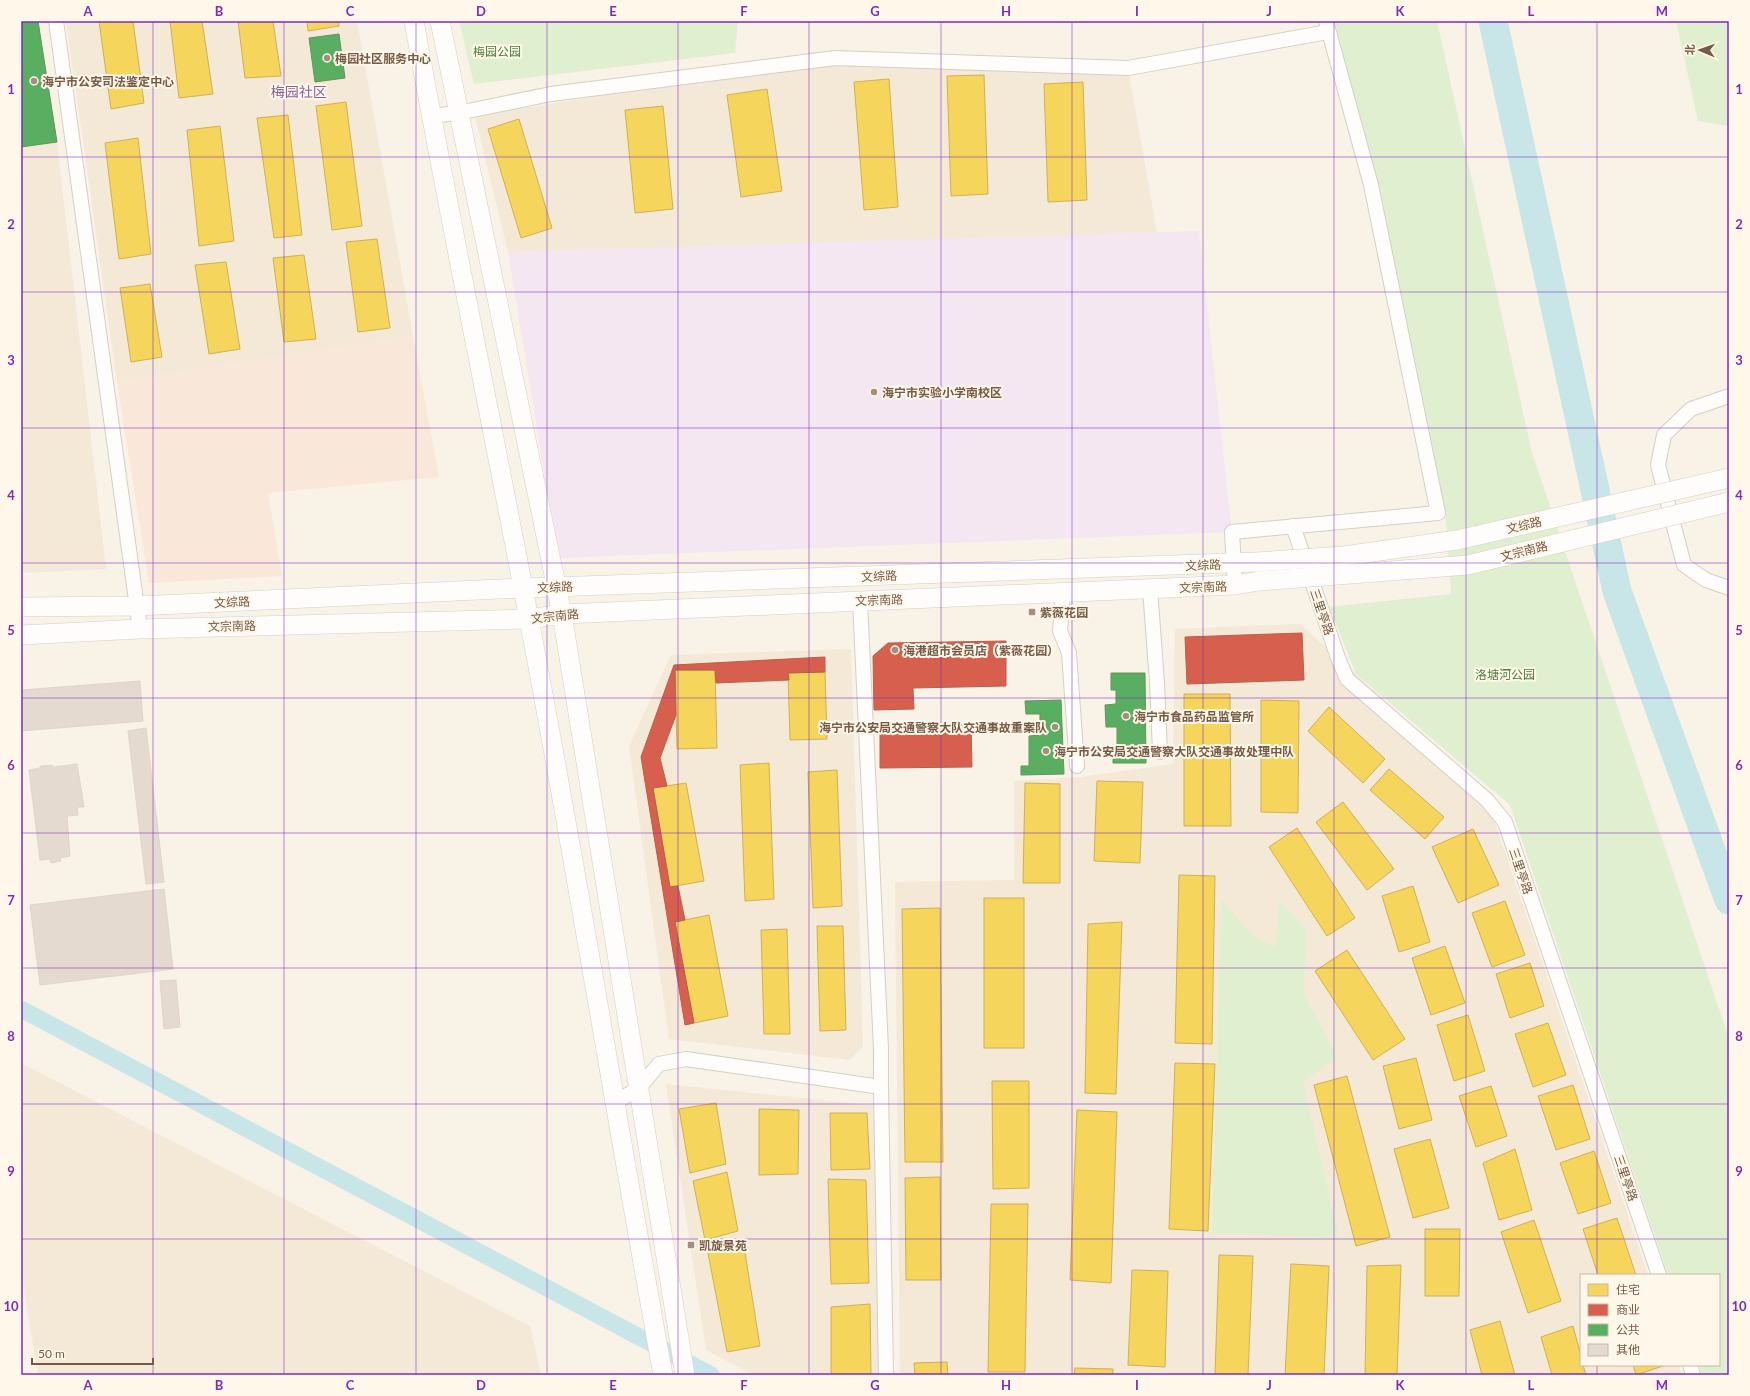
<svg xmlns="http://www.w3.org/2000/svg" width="1750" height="1396" viewBox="0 0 1750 1396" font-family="Lato,'Noto Sans SC',sans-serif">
<rect width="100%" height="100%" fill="#f8f2e7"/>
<g fill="#f4e8d7">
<polygon points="66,21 357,21 413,336 117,382"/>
<polygon points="835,58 1128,68 1157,233 508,252 475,116"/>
<polygon points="57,142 106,569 21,573 21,146"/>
<polygon points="1300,624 1484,790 1648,1275 1581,1275 1581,1365 1678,1365 1682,1375 900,1375 895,882 1014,880 1014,781 1082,777 1173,764 1175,629"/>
<polygon points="851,649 863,1046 850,1060 669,1039 629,746 671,655"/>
<polygon points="21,1063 530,1326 541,1375 38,1375 21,1273"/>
<polygon points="666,1084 876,1106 880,1375 754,1375 706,1350"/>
</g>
<polygon fill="#f9e7da" points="413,336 439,477 268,493 282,576 149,583 117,382"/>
<polygon fill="#f4e7f1" points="1199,231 1232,532 558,558 508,252"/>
<g fill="#e1efd1">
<polygon points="459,21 738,21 735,53 474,84"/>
<polygon points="1335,21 1437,21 1532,453 1729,1038 1729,1375 1702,1375 1699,1365 1719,1365 1719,1275 1668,1275 1510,805 1356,674 1329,607 1451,594 1445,508"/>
<polygon points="1676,21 1729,21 1729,126 1698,121"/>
<polygon points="1221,899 1253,936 1275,947 1279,900 1306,929 1304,994 1337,1057 1303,1082 1339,1238 1212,1233"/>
</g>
<g fill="#f6d55c" stroke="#d0b055">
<polygon points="99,21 133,21 144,103 111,109"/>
<polygon points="170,21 202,21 213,94 179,98"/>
<polygon points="238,21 273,21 281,76 245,78"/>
<polygon points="307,21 339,21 339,26 308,31"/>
<polygon points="984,75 988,194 951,196 947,76"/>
<polygon points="889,79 898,207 864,210 854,82"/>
<polygon points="1083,82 1087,200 1048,202 1044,84"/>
<polygon points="767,89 782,191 741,197 727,95"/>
<polygon points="346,102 362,226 332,230 316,106"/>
<polygon points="663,106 673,209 635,213 625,110"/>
<polygon points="288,115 302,235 274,238 257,118"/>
<polygon points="519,119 552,228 521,238 488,129"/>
<polygon points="220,126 234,241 199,246 187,130"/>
<polygon points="138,138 151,254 119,259 105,143"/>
<polygon points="377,239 390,328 358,332 346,242"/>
<polygon points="304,255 316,339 284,342 273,258"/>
<polygon points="226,262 240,349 209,354 195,265"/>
<polygon points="150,284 162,357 131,362 120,288"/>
<polygon points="675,670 715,670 717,748 677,749"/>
<polygon points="825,672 827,739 790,740 788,673"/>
<polygon points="1184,694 1230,694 1231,826 1184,826"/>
<polygon points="1261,700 1299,701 1298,813 1261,812"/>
<polygon points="1329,707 1385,759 1363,783 1308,731"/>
<polygon points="769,763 774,899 745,901 740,765"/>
<polygon points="1389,769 1444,817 1425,839 1370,790"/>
<polygon points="837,770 842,906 813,908 808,772"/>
<polygon points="1097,781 1143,782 1140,863 1094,861"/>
<polygon points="686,783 704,881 670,887 653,788"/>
<polygon points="1025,783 1060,784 1060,883 1023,883"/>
<polygon points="1343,802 1394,869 1367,890 1316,822"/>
<polygon points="1297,828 1355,918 1327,936 1269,847"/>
<polygon points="1473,829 1499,885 1458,903 1432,847"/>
<polygon points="1179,875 1215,876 1212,1044 1175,1043"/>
<polygon points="1413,886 1430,942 1399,952 1382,896"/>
<rect x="984" y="898" width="40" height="150"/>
<polygon points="1505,901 1525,955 1492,967 1472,913"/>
<polygon points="940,908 943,1162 905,1162 902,909"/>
<polygon points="709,915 728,1016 694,1023 675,922"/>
<polygon points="1122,922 1116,1094 1085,1093 1088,924"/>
<polygon points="817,926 843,926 846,1030 820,1031"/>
<polygon points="787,929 790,1034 764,1034 761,930"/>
<polygon points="1445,946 1465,1003 1431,1015 1412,958"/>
<polygon points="1347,950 1405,1039 1373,1060 1315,971"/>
<polygon points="1530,963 1544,1006 1510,1018 1496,974"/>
<polygon points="1468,1015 1485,1071 1454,1081 1437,1025"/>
<polygon points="1548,1023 1566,1075 1533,1087 1515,1034"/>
<polygon points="1416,1058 1432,1120 1399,1129 1383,1066"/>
<polygon points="1175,1063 1215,1064 1208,1231 1169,1229"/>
<polygon points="1347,1076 1390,1237 1356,1246 1314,1085"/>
<polygon points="992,1081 1029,1081 1029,1188 993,1189"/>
<polygon points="1573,1085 1590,1139 1556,1150 1538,1096"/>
<polygon points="1491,1086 1507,1136 1476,1147 1459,1096"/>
<polygon points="716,1103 726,1164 690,1173 679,1109"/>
<polygon points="759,1109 799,1110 798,1174 759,1175"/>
<polygon points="1077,1110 1117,1112 1111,1283 1070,1280"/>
<polygon points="830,1113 867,1113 870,1169 831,1170"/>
<polygon points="1430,1139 1449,1208 1413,1218 1394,1149"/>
<polygon points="1515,1149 1532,1210 1499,1220 1483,1163"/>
<polygon points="1594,1151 1611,1203 1578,1214 1560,1163"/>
<polygon points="727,1172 738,1231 705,1240 693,1181"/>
<polygon points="940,1177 941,1280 906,1280 905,1178"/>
<polygon points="828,1179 866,1180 869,1283 831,1284"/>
<polygon points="991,1204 1028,1204 1025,1372 988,1372"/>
<polygon points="1617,1218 1636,1275 1598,1275 1583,1229"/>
<polygon points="1534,1220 1561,1301 1528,1313 1501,1232"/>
<polygon points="1425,1229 1460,1229 1459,1296 1425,1296"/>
<polygon points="743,1240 760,1346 727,1352 707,1248"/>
<polygon points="1219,1255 1253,1256 1248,1375 1215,1375"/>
<polygon points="1291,1264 1329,1266 1324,1375 1285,1375"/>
<polygon points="1401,1265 1397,1375 1365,1375 1367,1266"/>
<polygon points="1132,1270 1168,1271 1165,1367 1128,1365"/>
<polygon points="870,1304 871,1375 831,1375 831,1307"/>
<polygon points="1500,1321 1515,1375 1482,1375 1470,1330"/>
<polygon points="1573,1326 1581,1356 1581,1365 1583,1365 1586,1375 1552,1375 1541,1337"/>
<polygon points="947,1362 948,1375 915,1375 914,1363"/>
<polygon points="1633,1365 1666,1365 1636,1375"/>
<polygon points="1075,1368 1113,1369 1113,1375 1074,1375"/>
</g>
<g fill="#d6604d" stroke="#ba5e4b">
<polygon points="1302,633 1304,680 1187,684 1185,637"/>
<polygon points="1006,641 1006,686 913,688 914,709 874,710 873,656 888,643"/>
<polygon points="825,657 825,672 788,673 789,680 716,683 715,670 675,670 676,715 660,758 667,786 653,788 670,887 678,886 685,920 675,922 694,1023 685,1025 641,757 674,665"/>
<polygon points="971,724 972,767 880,768 880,726"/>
</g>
<g fill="#5aae61" stroke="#639559">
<polygon points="21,21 38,21 57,142 21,147"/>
<polygon points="339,34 345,78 315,82 309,38"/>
<polygon points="1111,673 1145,673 1146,763 1113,763 1113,750 1117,750 1117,727 1106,727 1105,705 1116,704 1116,690 1111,690"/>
<polygon points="1061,700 1064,774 1021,775 1021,766 1029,766 1029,736 1040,735 1040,714 1026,714 1025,701"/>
</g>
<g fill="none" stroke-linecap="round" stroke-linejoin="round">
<polyline stroke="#c8e5e8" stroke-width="17" points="21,1009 711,1375"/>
<polyline stroke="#c8e5e8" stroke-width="29" points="1493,21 1617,591 1729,900"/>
</g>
<g fill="#e4dacf" stroke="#e1d5c9">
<polygon points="140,681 143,721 21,731 21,690"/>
<polygon points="146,728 164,882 146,884 128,731"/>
<polygon points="77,764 84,807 77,807 78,815 67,816 70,856 60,858 61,861 51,863 50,859 40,860 29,770 40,768 41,766 52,765 53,767"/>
<polygon points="164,889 173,969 40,985 30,905"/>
<polygon points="176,980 180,1027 164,1029 160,981"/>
</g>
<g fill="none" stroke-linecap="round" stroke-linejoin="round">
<defs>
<g id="street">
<polyline points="56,21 140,629"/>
<polyline points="431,116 458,113 551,94 835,58 1128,68 1328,32"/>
<polyline points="1729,396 1691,409 1664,435 1658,465 1684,565 1706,580 1729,588"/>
<polyline points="1293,526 1338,658 1347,679 1487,800 1505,822 1659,1275"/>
<polyline points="1235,585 1232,532 1438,513 1371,185 1326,21"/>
<polyline points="1150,589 1157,682 1160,752"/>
<polyline points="1063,593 1060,631 1069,653 1077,766"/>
<polyline points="860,601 881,1049 881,1087 886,1375"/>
<polyline points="616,1102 639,1088 659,1064 686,1059 881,1087"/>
<polyline points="1690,1365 1693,1375"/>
</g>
<g id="secondary">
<path d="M 414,21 C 450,221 491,419 529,619 C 577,870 617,1123 663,1375"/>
<polyline points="440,21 562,614 685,1375"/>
<polyline points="21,607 137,606 523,588 1257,562"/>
<polyline points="21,635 140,629 529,619 562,614 1235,585 1259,581"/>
</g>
</defs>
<use href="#street" stroke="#d6cec5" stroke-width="16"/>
<use href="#secondary" stroke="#d6cec4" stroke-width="20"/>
<use href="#street" stroke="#fefdfb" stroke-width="14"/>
<use href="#secondary" stroke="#fefdfb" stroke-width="19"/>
<defs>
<g id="secondary-bridge">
<polyline points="1257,562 1344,556 1457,540 1729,478"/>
<polyline points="1259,581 1468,565 1729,502"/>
</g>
</defs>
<use href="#secondary-bridge" stroke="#d6cec4" stroke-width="20" stroke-linecap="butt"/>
<use href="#secondary-bridge" stroke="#fefdfb" stroke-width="19"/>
</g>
<path fill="none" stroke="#7b2cbf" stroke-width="1" stroke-opacity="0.55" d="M 153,21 L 153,1375M 284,21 L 284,1375M 416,21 L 416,1375M 547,21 L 547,1375M 678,21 L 678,1375M 809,21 L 809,1375M 941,21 L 941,1375M 1072,21 L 1072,1375M 1203,21 L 1203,1375M 1334,21 L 1334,1375M 1466,21 L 1466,1375M 1597,21 L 1597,1275M 21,157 L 1729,157M 21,292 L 1729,292M 21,428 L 1729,428M 21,563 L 1729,563M 21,698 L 1729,698M 21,833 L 1729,833M 21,968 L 1729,968M 21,1104 L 1729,1104M 21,1239 L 1729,1239M 1597,1365 L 1597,1375"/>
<g fill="#a48f7e" stroke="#fff7e9" stroke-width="1.5">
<circle cx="327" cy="58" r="4"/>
<circle cx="34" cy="81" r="4"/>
<circle cx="874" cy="392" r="4"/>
<rect x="1028" y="608" width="8" height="8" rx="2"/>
<circle cx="895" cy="650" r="4"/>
<circle cx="1126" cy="716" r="4"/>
<circle cx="1055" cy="727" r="4"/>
<circle cx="1046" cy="751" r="4"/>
<rect x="687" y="1241" width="8" height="8" rx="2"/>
</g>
<g text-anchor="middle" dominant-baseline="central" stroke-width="4" stroke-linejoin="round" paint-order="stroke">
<g font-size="12" fill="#4d7e3d" stroke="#fff7e9">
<text x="497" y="51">梅园公园</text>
<text x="1505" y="674">洛塘河公园</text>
</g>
<g font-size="12" font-weight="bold" fill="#775a46" stroke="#fff7e9" text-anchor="start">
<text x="335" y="58">梅园社区服务中心</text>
<text x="42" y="81">海宁市公安司法鉴定中心</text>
<text x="882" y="392">海宁市实验小学南校区</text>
<text x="1040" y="612">紫薇花园</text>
<text x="903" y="650">海港超市会员店（紫薇花园）</text>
<text x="1134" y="716">海宁市食品药品监管所</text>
<text x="1047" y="727" text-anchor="end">海宁市公安局交通警察大队交通事故重案队</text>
<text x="1054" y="751">海宁市公安局交通警察大队交通事故处理中队</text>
<text x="699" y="1245">凯旋景苑</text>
</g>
<g font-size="12" fill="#775a46" stroke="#fff7e9">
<text transform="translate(1524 525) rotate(-13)">文综路</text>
<text transform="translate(1524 551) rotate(-14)">文宗南路</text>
<text transform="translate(1203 565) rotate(-2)">文综路</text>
<text transform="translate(879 576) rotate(-2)">文综路</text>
<text transform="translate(555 587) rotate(-2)">文综路</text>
<text transform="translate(1203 587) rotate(-2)">文宗南路</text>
<text transform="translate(879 600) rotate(-2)">文宗南路</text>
<text transform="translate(232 602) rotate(-3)">文综路</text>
<text transform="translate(1322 612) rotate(71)">三里亭路</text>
<text transform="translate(555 616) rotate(-6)">文宗南路</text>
<text transform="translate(232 626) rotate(-1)">文宗南路</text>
<text transform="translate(1521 871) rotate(71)">三里亭路</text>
<text transform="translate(1626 1178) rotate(71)">三里亭路</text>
</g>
<g font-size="14" fill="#8a619b" stroke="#fff7e9">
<text x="299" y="91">梅园社区</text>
</g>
</g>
<rect width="1750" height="1396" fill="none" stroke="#fff7e9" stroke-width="44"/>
<rect x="1580" y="1274" width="140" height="92" fill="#fff7e9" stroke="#c9b8a8"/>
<rect x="1588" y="1284" width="20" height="12" fill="#f6d55c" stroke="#c9b8a8"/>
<text x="1616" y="1294" font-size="12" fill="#775a46">住宅</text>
<rect x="1588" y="1304" width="20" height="12" fill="#d6604d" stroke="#c9b8a8"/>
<text x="1616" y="1314" font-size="12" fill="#775a46">商业</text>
<rect x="1588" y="1324" width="20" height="12" fill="#5aae61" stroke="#c9b8a8"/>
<text x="1616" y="1334" font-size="12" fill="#775a46">公共</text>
<rect x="1588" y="1344" width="20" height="12" fill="#e4dacf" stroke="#c9b8a8"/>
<text x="1616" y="1354" font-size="12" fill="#775a46">其他</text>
<g transform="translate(1700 50) rotate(272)" stroke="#fff7e9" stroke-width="3" paint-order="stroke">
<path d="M0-3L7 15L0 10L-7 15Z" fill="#775a46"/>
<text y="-6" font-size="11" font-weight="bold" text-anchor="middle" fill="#775a46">北</text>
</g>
<path d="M32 1358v6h121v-6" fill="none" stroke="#775a46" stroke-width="2"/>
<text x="38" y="1358" font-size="12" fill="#775a46" stroke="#fff7e9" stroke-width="3" paint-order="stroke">50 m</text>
<rect x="22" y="22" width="1706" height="1352" fill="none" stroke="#7b2cbf" stroke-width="1.5"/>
<g font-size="13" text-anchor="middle" font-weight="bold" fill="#7b2cbf">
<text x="88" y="16">A</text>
<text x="219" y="16">B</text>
<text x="350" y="16">C</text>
<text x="481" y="16">D</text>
<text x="613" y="16">E</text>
<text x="744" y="16">F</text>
<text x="875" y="16">G</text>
<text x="1006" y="16">H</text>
<text x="1137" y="16">I</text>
<text x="1269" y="16">J</text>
<text x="1400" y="16">K</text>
<text x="1531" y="16">L</text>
<text x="1662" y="16">M</text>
<text x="11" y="94">1</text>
<text x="1739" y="94">1</text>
<text x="11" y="229">2</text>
<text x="1739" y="229">2</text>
<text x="11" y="365">3</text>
<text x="1739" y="365">3</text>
<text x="11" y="500">4</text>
<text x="1739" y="500">4</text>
<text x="11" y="635">5</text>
<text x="1739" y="635">5</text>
<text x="11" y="770">6</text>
<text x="1739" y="770">6</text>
<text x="11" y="905">7</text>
<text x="1739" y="905">7</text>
<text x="11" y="1041">8</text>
<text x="1739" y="1041">8</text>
<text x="11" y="1176">9</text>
<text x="1739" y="1176">9</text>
<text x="11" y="1311">10</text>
<text x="1739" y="1311">10</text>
<text x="88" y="1390">A</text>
<text x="219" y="1390">B</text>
<text x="350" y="1390">C</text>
<text x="481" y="1390">D</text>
<text x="613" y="1390">E</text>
<text x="744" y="1390">F</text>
<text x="875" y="1390">G</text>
<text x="1006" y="1390">H</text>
<text x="1137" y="1390">I</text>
<text x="1269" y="1390">J</text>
<text x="1400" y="1390">K</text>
<text x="1531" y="1390">L</text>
<text x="1662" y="1390">M</text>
</g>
</svg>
